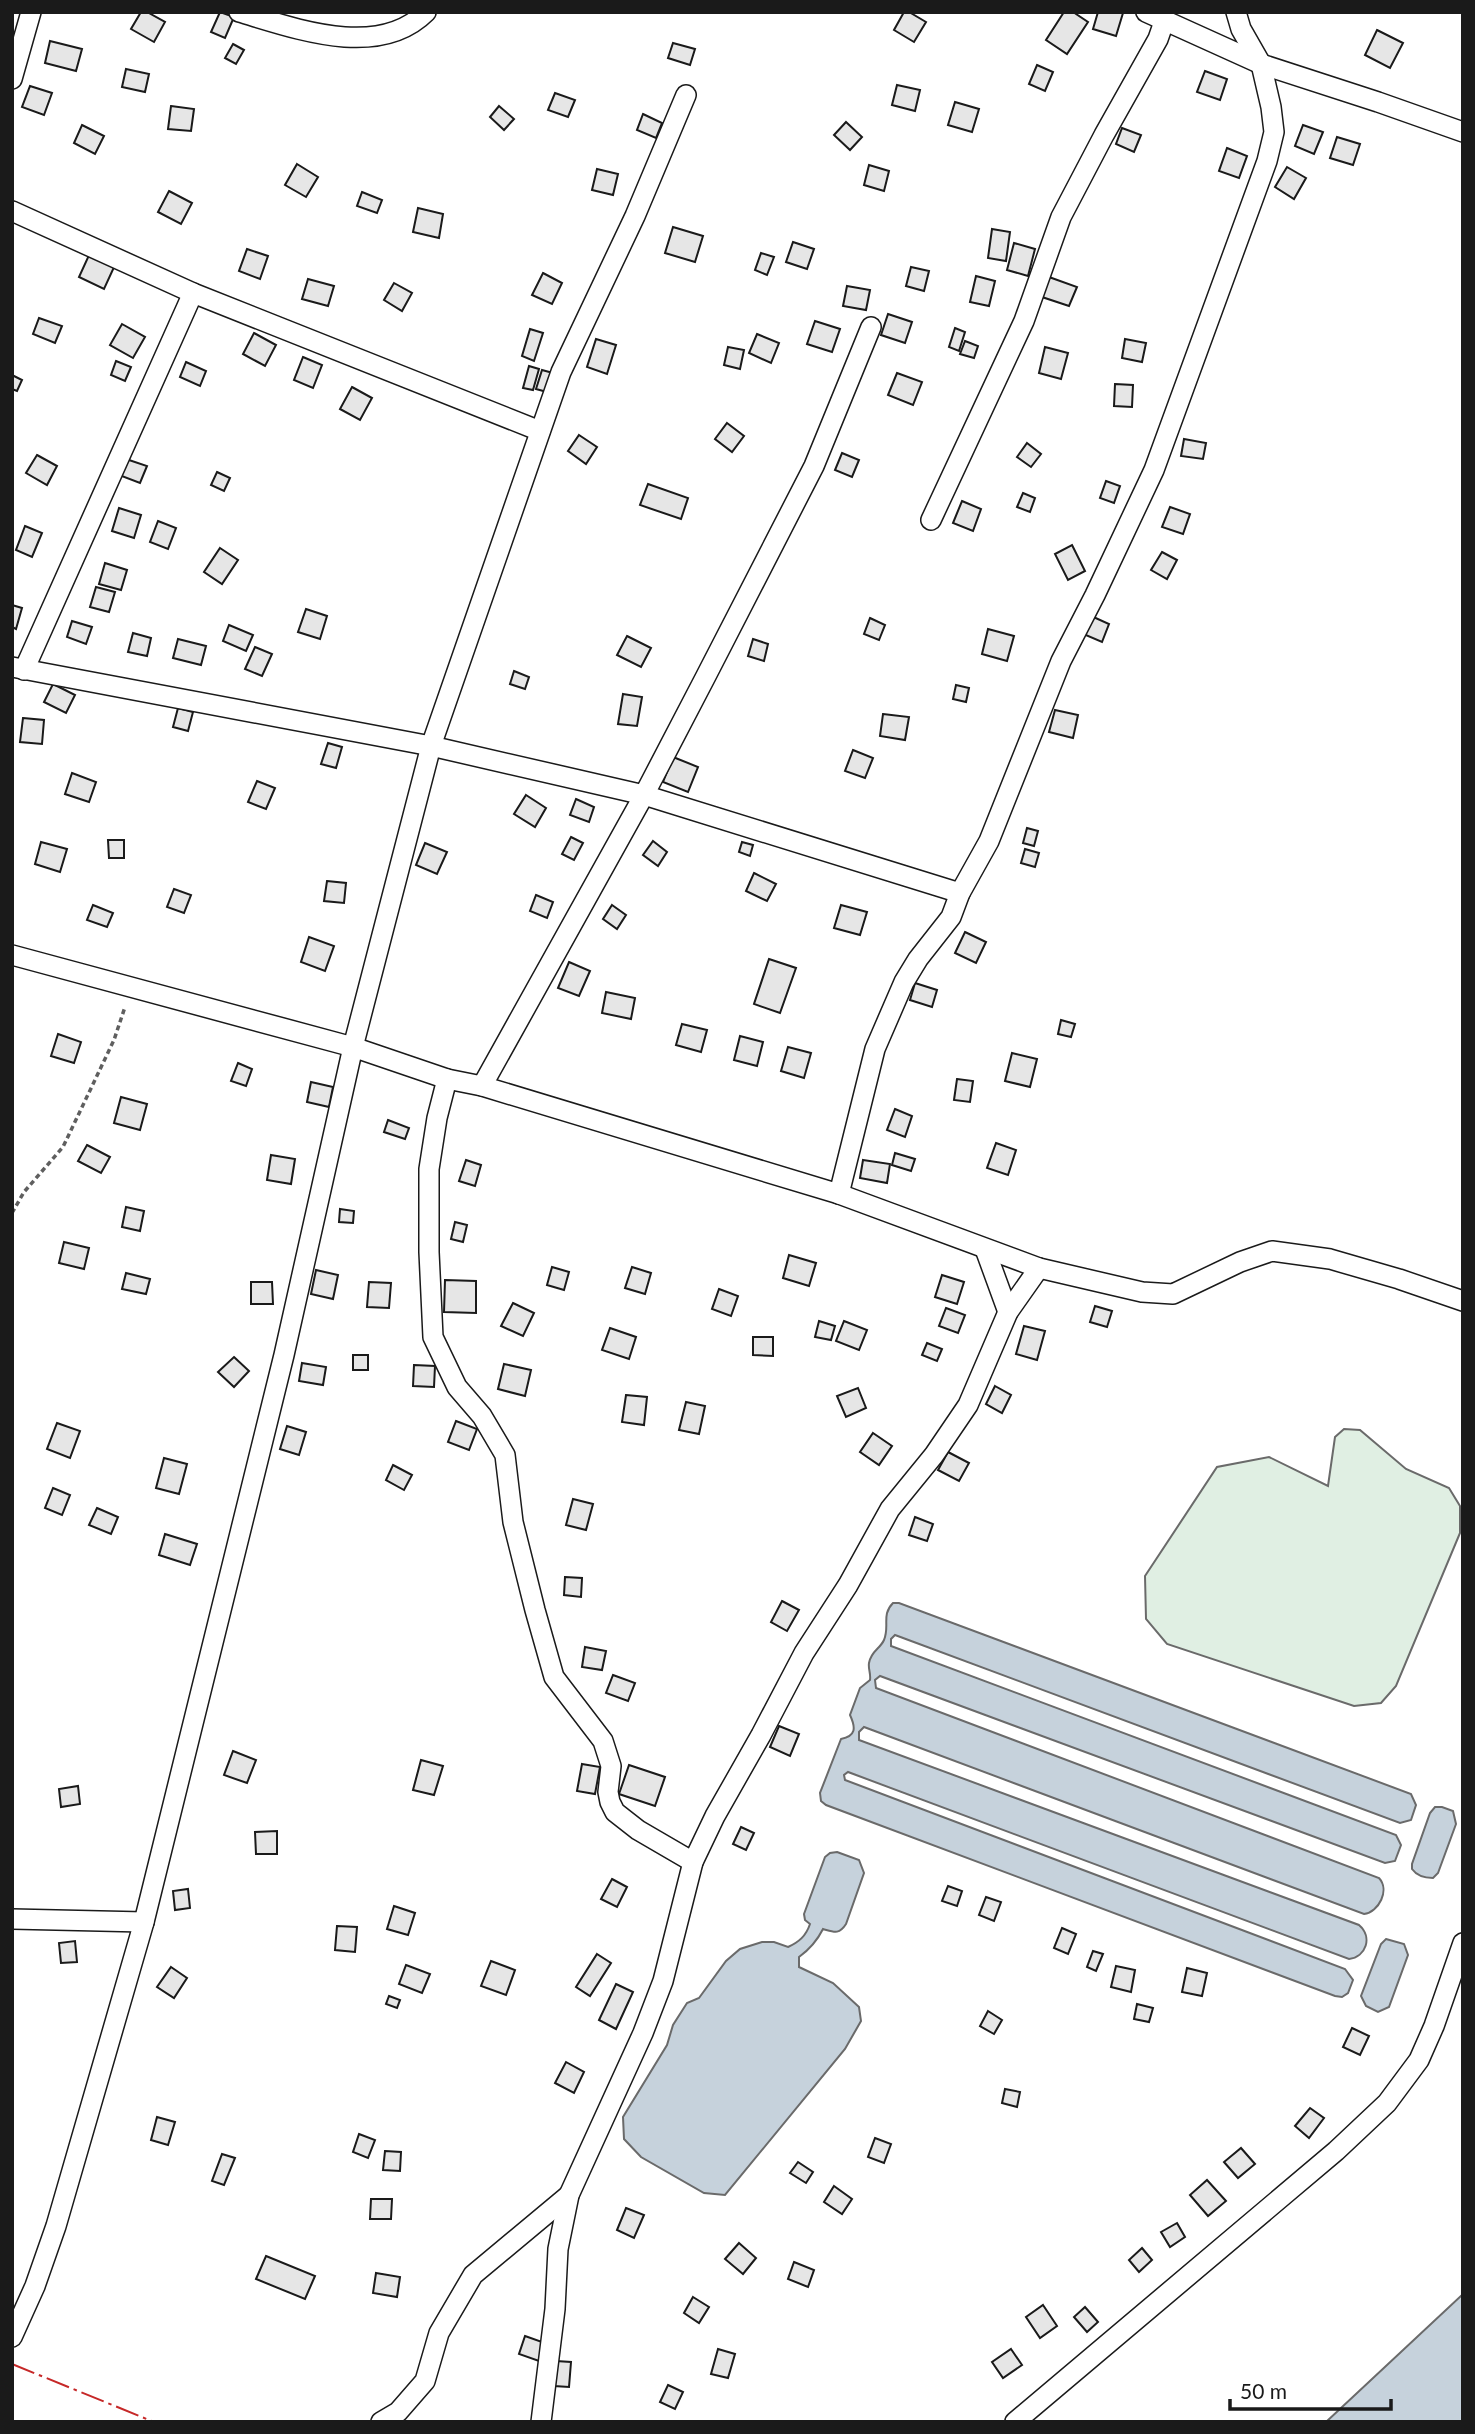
<svg xmlns="http://www.w3.org/2000/svg" width="1475" height="2434" viewBox="0 0 1475 2434" font-family="Lato,sans-serif">
<rect width="100%" height="100%" fill="#fff"/>
<polygon fill="#e0efe3" stroke="#6a6a6a" stroke-width="2" points="1344,1429 1360,1430 1406,1469 1449,1488 1460,1506 1460,1533 1396,1686 1381,1703 1354,1706 1167,1644 1146,1619 1145,1576 1217,1467 1269,1457 1328,1486 1335,1437"/>
<g fill="#c6d2dc" stroke="#6a6a6a" stroke-width="2">
<path d="M 893,1603 L 899,1603 L 1411,1794 L 1416,1805 L 1411,1820 L 1400,1823 L 895,1635 L 891,1639 L 891,1646 L 1396,1835 L 1401,1845 L 1395,1861 L 1385,1863 L 880,1676 L 875,1680 L 876,1688 L 1379,1878 C 1390,1890 1379,1912 1364,1914 L 864,1727 L 859,1732 L 859,1740 L 1359,1925 C 1373,1937 1366,1957 1349,1959 L 848,1772 L 844,1775 L 845,1780 L 1345,1969 L 1353,1980 L 1348,1993 L 1342,1997 L 1335,1996 L 826,1805 L 821,1801 L 820,1793 L 841,1739 C 856,1736 856,1728 850,1715 L 860,1688 L 870,1680 C 871,1673 868,1669 869,1663 C 871,1651 880,1649 884,1640 C 890,1626 881,1615 893,1603 Z"/>
<path d="M 1435,1807 L 1442,1807 L 1453,1811 L 1456,1824 L 1438,1873 L 1433,1878 C 1425,1878 1417,1876 1412,1869 L 1412,1864 L 1430,1813 Z"/>
<path d="M 837,1852 L 859,1860 L 864,1873 L 846,1924 C 839,1935 834,1932 823,1929 C 817,1941 810,1949 799,1957 L 799,1967 L 833,1983 L 859,2007 L 861,2021 L 845,2049 L 725,2195 L 704,2193 L 641,2157 L 624,2139 L 623,2117 L 667,2045 L 673,2025 L 687,2003 L 699,1998 L 726,1961 L 740,1949 L 762,1942 L 774,1942 L 788,1947 C 799,1942 806,1936 810,1924 L 805,1920 L 804,1914 L 825,1857 L 830,1853 Z"/>
<polygon points="1386,1939 1404,1944 1408,1955 1389,2007 1378,2012 1366,2006 1361,1996 1381,1944"/>
<polygon points="1463,2294 1463,2422 1326,2422"/>
</g>
<g fill="#e6e6e6" stroke="#1a1a1a" stroke-width="2">
<polygon points="141,12 147,12 165,22 154,42 131,29"/>
<polygon points="220,12 234,17 225,38 211,32"/>
<polygon points="904,12 909,12 926,22 914,42 894,30"/>
<polygon points="1064,12 1073,12 1088,22 1067,54 1046,40"/>
<polygon points="1098,12 1123,13 1116,36 1093,29"/>
<polygon points="1377,30 1403,43 1390,68 1365,55"/>
<polygon points="50,41 82,49 76,71 45,63"/>
<polygon points="673,43 695,49 690,65 668,58"/>
<polygon points="233,44 244,50 236,64 225,58"/>
<polygon points="1037,65 1053,72 1045,91 1029,84"/>
<polygon points="126,69 149,74 145,92 122,87"/>
<polygon points="1205,71 1227,79 1220,100 1197,92"/>
<polygon points="897,85 920,90 915,111 892,105"/>
<polygon points="30,86 52,93 44,115 22,107"/>
<polygon points="555,93 575,100 568,117 548,110"/>
<polygon points="955,102 979,109 972,132 948,125"/>
<polygon points="171,106 194,109 191,131 168,129"/>
<polygon points="499,106 514,119 504,130 490,117"/>
<polygon points="643,114 662,123 656,138 637,130"/>
<polygon points="846,122 862,137 850,150 834,135"/>
<polygon points="82,125 104,136 95,154 74,143"/>
<polygon points="1303,125 1323,132 1314,154 1295,146"/>
<polygon points="1122,128 1141,135 1134,152 1116,144"/>
<polygon points="1337,137 1360,144 1353,165 1330,158"/>
<polygon points="1227,148 1247,156 1239,178 1219,171"/>
<polygon points="297,164 318,177 306,197 285,185"/>
<polygon points="869,165 889,171 884,191 864,185"/>
<polygon points="1287,167 1306,178 1294,199 1275,187"/>
<polygon points="597,169 618,174 613,195 592,190"/>
<polygon points="169,191 192,203 181,224 158,212"/>
<polygon points="362,192 382,200 377,213 357,206"/>
<polygon points="418,208 443,214 439,238 413,232"/>
<polygon points="673,227 703,236 695,262 665,253"/>
<polygon points="992,229 1010,232 1006,261 988,258"/>
<polygon points="793,242 814,249 807,269 786,262"/>
<polygon points="1014,243 1035,249 1028,276 1007,270"/>
<polygon points="247,249 268,256 260,279 239,271"/>
<polygon points="90,253 115,265 104,289 79,277"/>
<polygon points="761,253 774,257 767,275 755,270"/>
<polygon points="911,267 929,271 924,291 906,286"/>
<polygon points="543,273 562,283 552,304 532,295"/>
<polygon points="976,276 995,281 989,306 970,302"/>
<polygon points="1049,277 1077,287 1069,306 1042,297"/>
<polygon points="308,279 334,286 328,306 302,299"/>
<polygon points="394,283 412,293 402,311 384,300"/>
<polygon points="847,286 870,290 866,310 843,306"/>
<polygon points="888,314 912,322 905,343 881,335"/>
<polygon points="39,318 62,326 55,343 33,334"/>
<polygon points="815,321 840,329 832,352 807,344"/>
<polygon points="122,324 145,337 133,358 110,345"/>
<polygon points="955,328 965,332 959,351 949,347"/>
<polygon points="530,329 543,333 534,361 522,356"/>
<polygon points="254,333 276,345 265,366 243,354"/>
<polygon points="757,334 779,343 771,363 749,353"/>
<polygon points="596,339 616,345 607,374 587,367"/>
<polygon points="1125,339 1146,343 1142,362 1122,358"/>
<polygon points="965,341 978,346 974,358 960,354"/>
<polygon points="728,347 744,350 740,369 724,365"/>
<polygon points="1045,347 1068,353 1061,379 1039,373"/>
<polygon points="303,357 322,365 313,388 294,380"/>
<polygon points="116,361 131,367 125,381 111,375"/>
<polygon points="186,362 206,371 200,386 180,377"/>
<polygon points="529,366 539,369 533,390 523,388"/>
<polygon points="542,370 553,373 547,392 536,389"/>
<polygon points="897,373 922,382 913,405 888,395"/>
<polygon points="12,375 22,380 17,391 12,389"/>
<polygon points="1115,384 1133,385 1132,407 1114,406"/>
<polygon points="352,387 372,398 360,420 340,409"/>
<polygon points="727,423 744,436 732,452 715,439"/>
<polygon points="579,435 597,447 586,464 568,451"/>
<polygon points="1184,439 1206,443 1203,459 1181,456"/>
<polygon points="1027,443 1041,454 1031,467 1017,457"/>
<polygon points="842,453 859,460 852,477 835,470"/>
<polygon points="37,455 57,466 47,485 26,473"/>
<polygon points="126,459 147,466 140,483 119,475"/>
<polygon points="217,472 230,478 224,491 211,485"/>
<polygon points="1106,481 1120,486 1114,503 1100,498"/>
<polygon points="648,484 688,498 681,519 640,505"/>
<polygon points="1023,493 1035,498 1030,512 1017,507"/>
<polygon points="962,501 981,509 973,531 953,523"/>
<polygon points="1170,507 1190,514 1183,534 1162,527"/>
<polygon points="119,508 141,515 134,538 112,531"/>
<polygon points="158,521 176,528 168,549 150,542"/>
<polygon points="25,526 42,533 32,557 16,550"/>
<polygon points="1072,545 1085,571 1068,580 1055,554"/>
<polygon points="220,548 238,560 222,584 204,572"/>
<polygon points="1162,552 1177,560 1167,579 1151,570"/>
<polygon points="105,563 127,570 121,590 99,584"/>
<polygon points="96,587 115,592 109,612 90,607"/>
<polygon points="12,605 22,608 16,629 12,627"/>
<polygon points="306,609 327,616 320,639 298,632"/>
<polygon points="1089,615 1109,624 1102,642 1081,633"/>
<polygon points="870,618 885,625 879,640 864,634"/>
<polygon points="72,621 92,627 86,644 67,637"/>
<polygon points="229,625 253,635 246,651 223,641"/>
<polygon points="988,629 1014,636 1007,661 982,654"/>
<polygon points="133,633 151,638 147,656 128,652"/>
<polygon points="627,636 651,648 641,667 617,655"/>
<polygon points="178,639 206,646 201,665 173,658"/>
<polygon points="753,639 768,644 764,661 748,656"/>
<polygon points="255,647 272,654 262,676 245,669"/>
<polygon points="514,671 529,677 525,689 510,684"/>
<polygon points="53,684 75,695 66,713 44,702"/>
<polygon points="956,685 969,688 966,702 953,699"/>
<polygon points="623,694 642,697 637,726 618,724"/>
<polygon points="178,708 193,712 188,731 173,727"/>
<polygon points="1055,710 1078,715 1073,738 1049,732"/>
<polygon points="883,714 909,717 905,740 880,736"/>
<polygon points="23,718 44,720 42,744 20,742"/>
<polygon points="328,743 342,747 336,768 321,764"/>
<polygon points="853,750 873,758 865,778 845,771"/>
<polygon points="673,757 698,767 688,792 663,782"/>
<polygon points="72,773 96,782 89,802 65,794"/>
<polygon points="257,781 275,788 266,809 248,802"/>
<polygon points="526,795 546,808 535,827 514,814"/>
<polygon points="576,799 594,807 589,822 570,815"/>
<polygon points="1027,828 1038,831 1034,846 1023,843"/>
<polygon points="571,837 583,843 574,860 562,854"/>
<polygon points="108,840 124,840 124,858 109,858"/>
<polygon points="653,841 667,852 658,866 643,855"/>
<polygon points="41,842 67,849 60,872 35,864"/>
<polygon points="742,842 753,845 750,856 739,852"/>
<polygon points="425,843 447,852 437,874 416,865"/>
<polygon points="1025,849 1039,853 1035,867 1021,863"/>
<polygon points="754,873 776,884 767,901 746,891"/>
<polygon points="327,881 346,883 344,903 324,901"/>
<polygon points="174,889 191,895 184,913 167,907"/>
<polygon points="536,895 553,902 547,918 530,911"/>
<polygon points="93,905 113,913 107,927 87,920"/>
<polygon points="612,905 626,915 617,929 603,919"/>
<polygon points="841,905 867,912 860,935 834,928"/>
<polygon points="965,932 986,942 976,963 955,953"/>
<polygon points="309,937 334,946 325,971 301,962"/>
<polygon points="769,959 796,968 780,1013 754,1004"/>
<polygon points="569,962 590,971 579,996 558,988"/>
<polygon points="915,983 937,990 932,1007 910,1000"/>
<polygon points="606,992 635,998 631,1019 602,1013"/>
<polygon points="1061,1020 1075,1024 1071,1037 1058,1034"/>
<polygon points="682,1024 707,1030 701,1052 676,1045"/>
<polygon points="58,1034 81,1042 74,1063 51,1056"/>
<polygon points="740,1036 763,1042 757,1066 734,1060"/>
<polygon points="788,1047 811,1053 804,1078 781,1071"/>
<polygon points="1012,1053 1037,1059 1030,1087 1005,1081"/>
<polygon points="238,1063 252,1069 246,1086 231,1081"/>
<polygon points="957,1079 973,1081 970,1102 954,1100"/>
<polygon points="311,1082 333,1087 329,1107 307,1102"/>
<polygon points="121,1097 147,1104 140,1130 114,1123"/>
<polygon points="895,1109 912,1116 905,1137 887,1130"/>
<polygon points="388,1120 409,1128 405,1139 384,1132"/>
<polygon points="996,1143 1016,1150 1008,1175 987,1168"/>
<polygon points="87,1145 110,1157 101,1173 78,1161"/>
<polygon points="895,1153 915,1159 911,1171 892,1165"/>
<polygon points="271,1155 295,1159 291,1184 267,1180"/>
<polygon points="466,1160 481,1165 475,1186 459,1181"/>
<polygon points="863,1160 890,1164 887,1183 860,1178"/>
<polygon points="126,1207 144,1211 140,1231 122,1227"/>
<polygon points="340,1209 354,1211 353,1223 339,1222"/>
<polygon points="455,1222 467,1225 463,1242 451,1239"/>
<polygon points="64,1242 89,1248 84,1269 59,1263"/>
<polygon points="789,1255 816,1263 809,1286 783,1278"/>
<polygon points="552,1267 569,1272 564,1290 547,1285"/>
<polygon points="632,1267 651,1273 645,1294 625,1288"/>
<polygon points="316,1270 338,1275 333,1299 311,1294"/>
<polygon points="126,1273 150,1279 146,1294 122,1289"/>
<polygon points="942,1275 964,1282 957,1304 935,1297"/>
<polygon points="445,1280 476,1281 476,1313 444,1312"/>
<polygon points="251,1282 272,1282 273,1304 251,1304"/>
<polygon points="369,1282 391,1283 389,1308 367,1307"/>
<polygon points="719,1289 738,1296 731,1316 712,1309"/>
<polygon points="513,1303 534,1313 523,1336 501,1326"/>
<polygon points="1095,1306 1112,1311 1107,1327 1090,1322"/>
<polygon points="946,1308 965,1315 958,1333 939,1326"/>
<polygon points="819,1321 835,1326 831,1340 815,1337"/>
<polygon points="844,1321 867,1330 859,1350 836,1341"/>
<polygon points="1024,1326 1045,1331 1037,1360 1016,1354"/>
<polygon points="610,1328 636,1337 629,1359 602,1350"/>
<polygon points="753,1337 773,1337 773,1356 753,1355"/>
<polygon points="927,1343 942,1349 937,1361 922,1355"/>
<rect x="353" y="1355" width="15" height="15"/>
<polygon points="234,1357 249,1371 234,1387 218,1372"/>
<polygon points="302,1363 326,1367 323,1385 299,1381"/>
<polygon points="504,1364 531,1370 525,1396 498,1389"/>
<polygon points="414,1365 435,1366 434,1387 413,1386"/>
<polygon points="995,1386 1011,1395 1002,1413 986,1404"/>
<polygon points="858,1388 866,1408 846,1417 837,1396"/>
<polygon points="626,1395 647,1397 644,1425 622,1422"/>
<polygon points="686,1402 705,1406 699,1434 679,1430"/>
<polygon points="456,1421 477,1429 469,1450 448,1442"/>
<polygon points="57,1423 80,1431 70,1458 47,1449"/>
<polygon points="287,1426 306,1432 299,1455 280,1449"/>
<polygon points="873,1433 892,1446 879,1465 860,1452"/>
<polygon points="948,1452 969,1463 959,1481 938,1470"/>
<polygon points="164,1458 187,1464 179,1494 156,1488"/>
<polygon points="393,1465 412,1475 404,1490 386,1480"/>
<polygon points="53,1488 70,1495 62,1515 45,1508"/>
<polygon points="573,1499 593,1504 586,1530 566,1525"/>
<polygon points="97,1508 118,1517 111,1534 89,1525"/>
<polygon points="915,1517 933,1524 927,1541 909,1535"/>
<polygon points="165,1534 197,1544 190,1565 159,1555"/>
<polygon points="565,1577 582,1578 581,1597 564,1595"/>
<polygon points="782,1601 799,1610 787,1631 771,1622"/>
<polygon points="585,1647 606,1651 602,1670 582,1667"/>
<polygon points="613,1675 635,1683 628,1701 606,1693"/>
<polygon points="779,1726 799,1734 790,1756 770,1747"/>
<polygon points="233,1751 256,1760 247,1783 224,1775"/>
<polygon points="421,1760 443,1766 434,1795 413,1790"/>
<polygon points="582,1764 600,1767 595,1794 577,1791"/>
<polygon points="629,1765 665,1777 655,1806 619,1794"/>
<polygon points="78,1786 80,1804 61,1807 59,1789"/>
<polygon points="741,1827 754,1833 746,1850 733,1844"/>
<polygon points="277,1831 277,1854 256,1854 255,1832"/>
<polygon points="612,1879 627,1887 617,1907 601,1899"/>
<polygon points="948,1886 962,1891 957,1906 942,1901"/>
<polygon points="188,1889 190,1908 175,1910 173,1891"/>
<polygon points="986,1897 1001,1902 994,1921 979,1915"/>
<polygon points="394,1906 415,1913 408,1935 387,1929"/>
<polygon points="337,1926 357,1927 355,1952 335,1950"/>
<polygon points="1062,1928 1076,1934 1068,1954 1054,1948"/>
<polygon points="75,1941 77,1962 61,1963 59,1943"/>
<polygon points="1093,1951 1103,1954 1096,1971 1087,1967"/>
<polygon points="597,1954 611,1963 590,1996 576,1987"/>
<polygon points="491,1961 515,1970 506,1995 481,1986"/>
<polygon points="406,1965 430,1974 422,1993 399,1984"/>
<polygon points="1116,1966 1135,1970 1131,1992 1111,1987"/>
<polygon points="171,1967 187,1978 174,1998 157,1987"/>
<polygon points="1187,1968 1207,1973 1202,1996 1182,1992"/>
<polygon points="616,1984 633,1992 616,2029 599,2020"/>
<polygon points="389,1996 400,2000 397,2008 386,2004"/>
<polygon points="1137,2004 1153,2008 1149,2022 1134,2019"/>
<polygon points="988,2011 1002,2020 994,2034 980,2026"/>
<polygon points="1352,2028 1369,2036 1360,2055 1343,2047"/>
<polygon points="566,2062 584,2072 574,2093 555,2083"/>
<polygon points="1005,2089 1020,2092 1017,2107 1002,2103"/>
<polygon points="1310,2108 1324,2118 1309,2138 1295,2126"/>
<polygon points="157,2117 175,2122 168,2145 151,2140"/>
<polygon points="359,2134 375,2140 368,2158 353,2152"/>
<polygon points="875,2138 891,2144 884,2163 868,2157"/>
<polygon points="1241,2148 1255,2164 1238,2178 1224,2162"/>
<polygon points="385,2151 401,2152 400,2171 383,2170"/>
<polygon points="222,2154 235,2158 224,2185 212,2181"/>
<polygon points="798,2162 813,2172 806,2183 790,2173"/>
<polygon points="1207,2180 1226,2201 1208,2216 1190,2195"/>
<polygon points="834,2186 852,2199 842,2214 824,2202"/>
<polygon points="371,2199 392,2199 391,2219 370,2219"/>
<polygon points="626,2208 644,2215 634,2238 617,2230"/>
<polygon points="1177,2223 1185,2237 1170,2247 1161,2232"/>
<polygon points="739,2243 756,2258 743,2274 725,2259"/>
<polygon points="1142,2248 1152,2260 1139,2272 1129,2260"/>
<polygon points="266,2256 315,2276 305,2299 256,2279"/>
<polygon points="794,2262 814,2270 808,2287 788,2279"/>
<polygon points="376,2273 400,2277 397,2297 373,2293"/>
<polygon points="693,2297 709,2307 699,2323 684,2313"/>
<polygon points="1043,2305 1057,2326 1040,2338 1026,2317"/>
<polygon points="1085,2307 1098,2322 1087,2332 1074,2317"/>
<polygon points="525,2336 545,2343 539,2361 519,2354"/>
<polygon points="718,2349 735,2354 728,2378 711,2374"/>
<polygon points="1011,2349 1022,2365 1003,2378 992,2362"/>
<polygon points="556,2361 571,2362 569,2387 554,2386"/>
<polygon points="668,2385 683,2392 675,2409 660,2402"/>
</g>
<g fill="none" stroke-linecap="round" stroke-linejoin="round">
<defs>
<g id="minor">
<path d="M 239,12 C 294,28 378,60 426,12"/>
<polyline points="1146,12 1261,64 1378,102 1463,132"/>
<polyline points="12,79 31,12"/>
<polyline points="12,211 193,293 540,431"/>
<polyline points="931,520 1024,321 1061,217 1104,135 1158,39 1165,19"/>
<polyline points="12,667 431,746 644,795 960,893"/>
<polyline points="24,670 193,293"/>
<polyline points="12,955 353,1047 447,1079 482,1086 839,1194 1039,1268 1142,1292 1173,1294 1240,1262 1272,1251 1330,1259 1399,1279 1463,1301"/>
<polyline points="447,1079 437,1118 429,1169 429,1252 433,1337 457,1387 482,1416 505,1455 513,1522 535,1610 554,1677 603,1741 611,1766 608,1792 610,1802 615,1812 638,1830 693,1862"/>
<polyline points="482,1086 644,795 706,676 814,466 871,327"/>
<polyline points="839,1194 875,1049 904,982 918,959 951,917 960,893 989,841 1061,661 1095,595 1154,470 1267,161 1274,132 1271,107 1261,64 1241,29 1236,12"/>
<polyline points="985,1249 1008,1312"/>
<polyline points="12,1919 144,1922"/>
<polyline points="12,2337 35,2286 56,2226 144,1922 284,1355 353,1047 431,746 561,372 635,216 686,95"/>
<polyline points="381,2422 398,2412 425,2381 439,2333 473,2275 569,2195"/>
<polyline points="541,2422 555,2309 558,2249 569,2195 643,2033 663,1981 693,1862 715,1816 761,1735 804,1653 848,1585 890,1509 934,1455 968,1405 1008,1312 1039,1268"/>
<polyline points="1015,2422 1336,2151 1387,2103 1419,2060 1434,2026 1463,1943"/>
</g>
</defs>
<use href="#minor" stroke="#1a1a1a" stroke-width="22"/>
<polyline stroke="#5f5f5f" stroke-width="3.5" stroke-dasharray="5 3.5" stroke-linecap="butt" points="12,1213 24,1192 63,1147 114,1040 125,1007"/>
<use href="#minor" stroke="#fff" stroke-width="19"/>
<polyline stroke="#c62828" stroke-width="2" stroke-dasharray="24 5 3.5 5" stroke-linecap="butt" points="12,2364 154,2422"/>
</g>
<rect width="1475" height="2434" fill="none" stroke="#1a1a1a" stroke-width="28"/>
<path d="M1230 2399v10h161v-10" fill="none" stroke="#1a1a1a" stroke-width="3.5"/>
<text x="1240" y="2399" font-size="21" fill="#1a1a1a" stroke="#ffffff" stroke-width="5" paint-order="stroke">50 m</text>
</svg>
